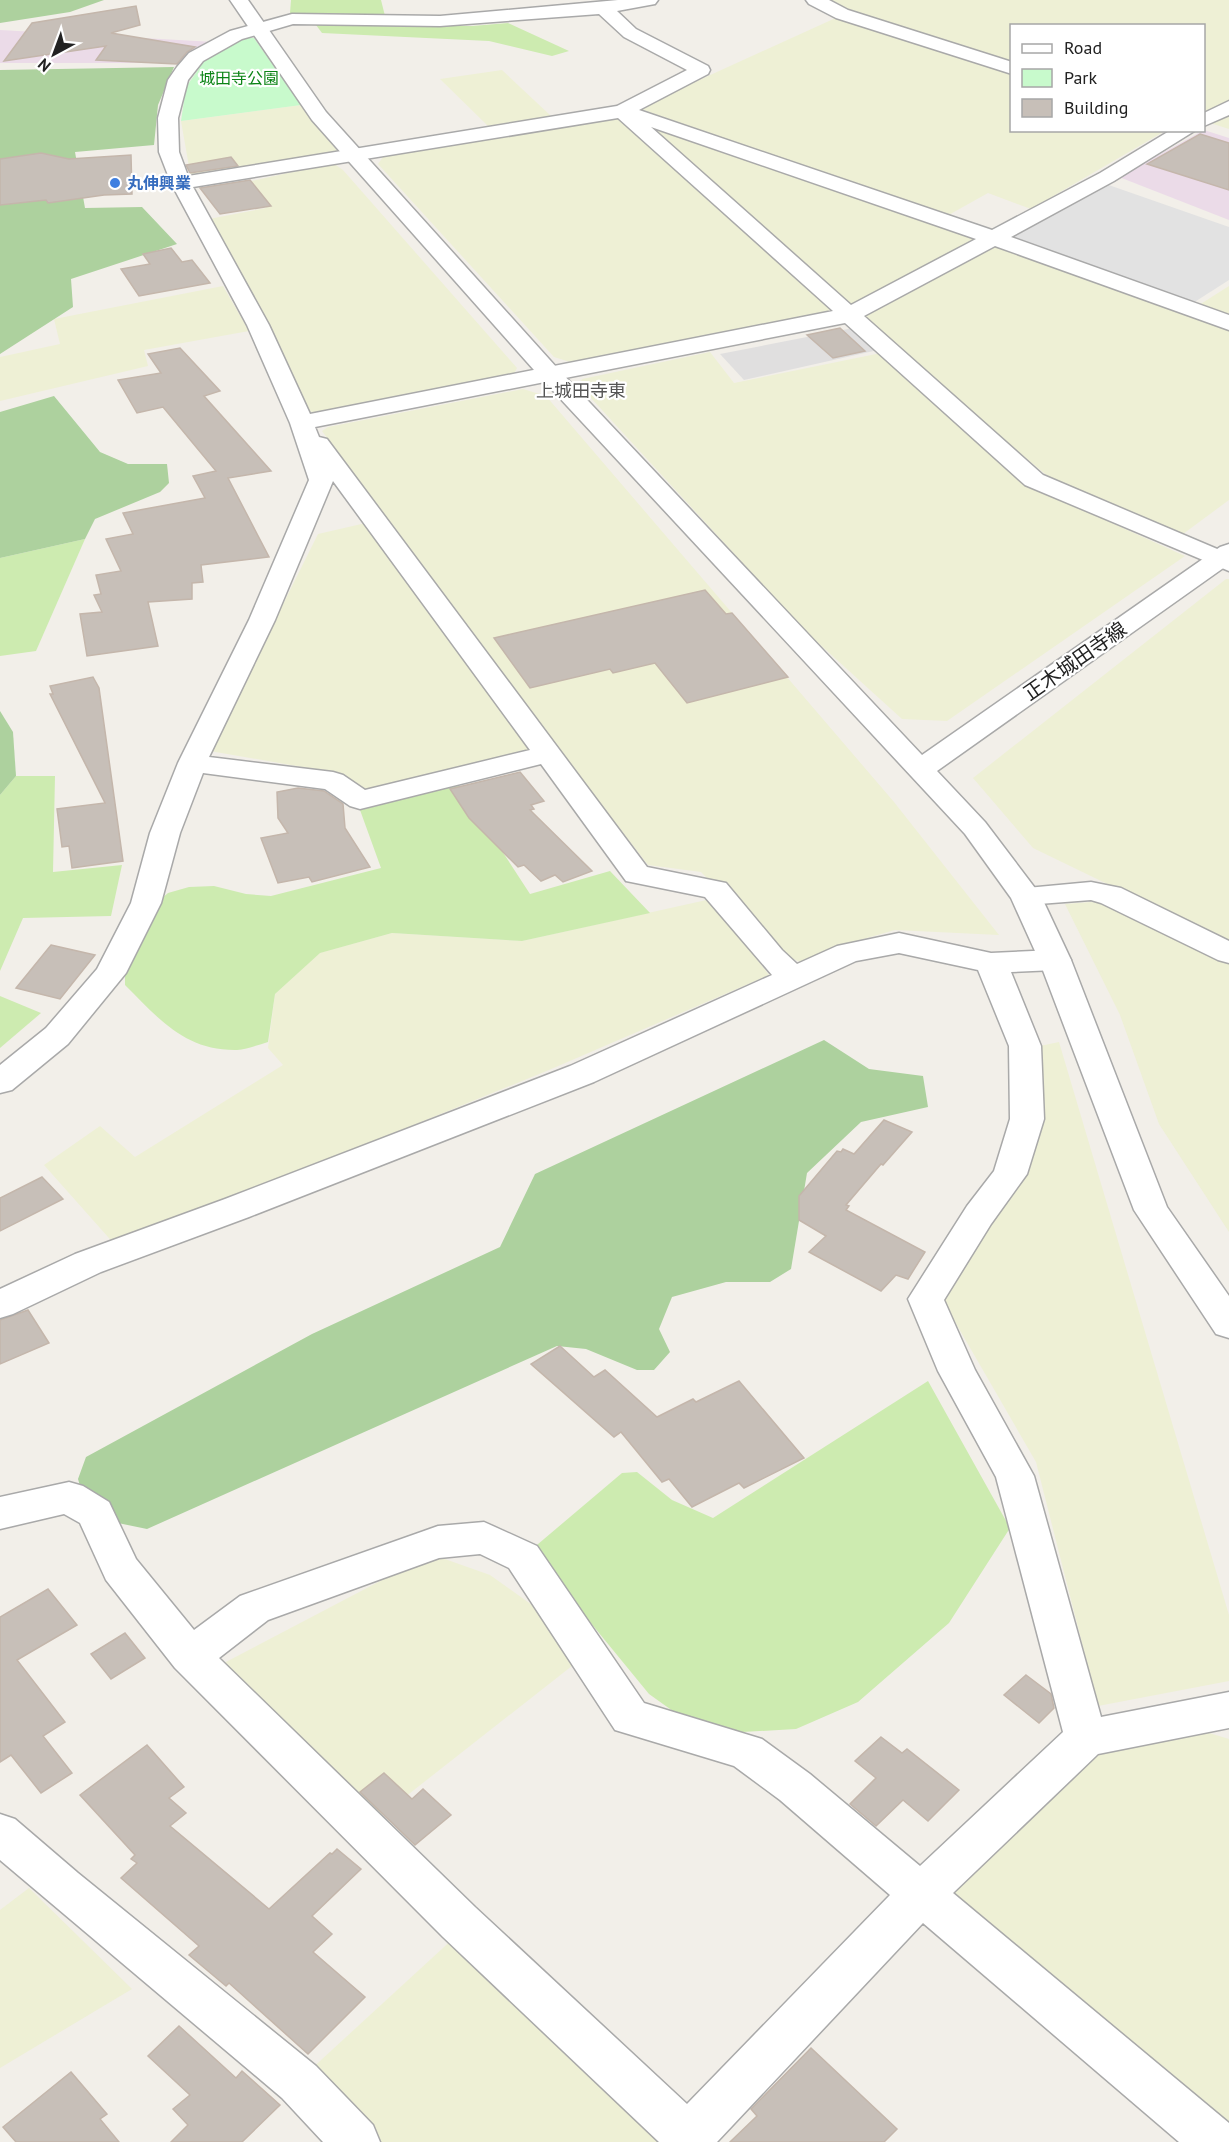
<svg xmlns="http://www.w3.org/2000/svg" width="1229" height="2142" viewBox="0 0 1229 2142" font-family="'PT Sans','Noto Sans JP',sans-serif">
<rect width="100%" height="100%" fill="#f2efe9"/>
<polygon fill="#e0dfdf" points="853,328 878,350 744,380 720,354"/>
<g fill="#ebdbe8">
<polygon points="0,30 214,42 180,63 0,63"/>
<polygon points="1204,130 1229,138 1229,220 1119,177"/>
</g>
<g fill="#eef0d5">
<polygon points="829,0 1229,0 1229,129 1204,121 1204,26 1012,26 1011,63 869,18"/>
<polygon points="840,16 1011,69 1012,130 1165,131 1031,209 988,193 945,217 638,108"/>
<polygon points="502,70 551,116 488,126 440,79"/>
<polygon points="301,105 338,152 191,178 181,121"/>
<polygon points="609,116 618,117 832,308 828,311 573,363 554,357 378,164 383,157"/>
<polygon points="645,122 1229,327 1229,500 1183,534 1050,478 892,347"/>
<polygon points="333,163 343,170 517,368 513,376 319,416 308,410 209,219 266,208 247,182"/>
<polygon points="223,286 249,331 144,350 148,366 0,401 0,357 60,344 54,319"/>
<polygon points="1229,286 1229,315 1199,305"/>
<polygon points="710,352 734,383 881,353 1021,482 1185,556 947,721 902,719 805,631 579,385 582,379"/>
<polygon points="523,389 546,396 894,802 999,935 895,930 853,942 800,962 779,952 701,872 648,865 566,759 540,731 322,431 328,427"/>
<polygon points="370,522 536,751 364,792 337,773 210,751 318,534"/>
<polygon points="1226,579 1229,579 1229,943 1033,848 973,778"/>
<polygon points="711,899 769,975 549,1070 116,1246 44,1165 100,1126 135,1157 283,1065 268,1048 275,994 319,953 392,933 522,941"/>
<polygon points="1091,902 1111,904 1229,962 1229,1232 1159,1124 1120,1015 1065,904"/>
<polygon points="1059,1042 1229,1615 1229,1681 1098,1706 1036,1462 936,1289 1029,1154 1040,1046"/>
<polygon points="426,1557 442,1558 490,1575 539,1610 577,1662 377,1819 224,1663"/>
<polygon points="1206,1732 1229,1739 1229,2139 936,1891 1066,1754"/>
<polygon points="29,1888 132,1989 0,2068 0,1910"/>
<polygon points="456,1936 668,2142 369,2142 308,2072"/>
</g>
<g fill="#cdebb0">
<polygon points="291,0 381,0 385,16 290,13"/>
<polygon points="508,23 569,51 552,56 489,41 322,33 316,25 472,26"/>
<polygon points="85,539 36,651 0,656 0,558"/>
<polygon points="16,776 55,776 53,872 122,865 111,916 23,918 0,971 0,795"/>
<path d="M 459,785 L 530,894 L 610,871 L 650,913 L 522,941 L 392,933 L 320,953 L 275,994 L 268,1042 C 258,1045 247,1049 237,1050 C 185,1051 158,1018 125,985 L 125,962 L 154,905 L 168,893 L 189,887 L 214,886 L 246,894 L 271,896 L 381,868 L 360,810 Z"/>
<polygon points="0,996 41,1013 0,1048"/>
<polygon points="928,1381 1010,1528 949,1623 858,1702 796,1729 742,1732 677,1714 649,1694 531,1550 622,1473 637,1472 672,1500 713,1518"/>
</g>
<g fill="#add19e">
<polygon points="0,0 104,0 70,12 0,23"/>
<polygon points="174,67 158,105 154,145 75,152 85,208 142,207 177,244 71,279 73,307 0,354 0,70"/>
<polygon points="54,396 100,452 128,464 167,464 169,483 160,492 95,519 85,539 0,558 0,412"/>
<polygon points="0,711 13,732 16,776 0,795"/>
<polygon points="824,1040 869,1069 923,1076 928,1107 861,1122 807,1173 791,1269 770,1282 726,1282 672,1297 659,1329 670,1352 654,1370 637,1370 586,1349 557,1346 147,1529 118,1523 84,1500 78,1479 86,1457 312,1334 500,1247 535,1174"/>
</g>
<polygon fill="#c8facc" points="239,38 254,38 301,105 181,121 186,87 198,70 203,59"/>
<polygon fill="#e2e2e2" points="1103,183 1229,227 1229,280 1193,303 1009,237"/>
<g fill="#c7bfb8" stroke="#c4b6ab" stroke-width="1.5">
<polygon points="136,6 140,25 111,33 195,47 187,52 177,64 96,60 106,46 4,61 32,23"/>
<polygon points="1200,134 1229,143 1229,190 1147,164"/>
<polygon points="41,153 69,159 131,155 132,194 104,195 48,203 46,200 0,205 0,159"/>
<polygon points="231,157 238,166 190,173 186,165"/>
<polygon points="250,180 271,206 220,214 200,188"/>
<polygon points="171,248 182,262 192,260 210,283 139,296 121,269 150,264 143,254"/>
<polygon points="840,328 865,351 833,358 807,335"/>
<polygon points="180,348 220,391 204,396 271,471 228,478 269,557 201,565 203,582 192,583 192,599 148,602 158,646 87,656 80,614 102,612 94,595 101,594 96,575 121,571 106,539 133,534 123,513 205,498 193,476 216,471 163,407 137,413 118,380 161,373 148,354"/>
<polygon points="705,590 726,614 732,613 788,677 687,703 655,663 613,673 610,669 530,688 494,638"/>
<polygon points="93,677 99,688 123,861 72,868 69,846 62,847 57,809 105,803 50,694 53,694 50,686"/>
<polygon points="520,772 544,801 531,805 534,809 530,810 592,871 563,882 555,875 541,881 524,865 518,867 469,818 450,789"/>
<polygon points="298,788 324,791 343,804 345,828 370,867 312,882 309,877 278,883 261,838 288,833 278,818 277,792"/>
<polygon points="51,945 95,955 60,999 16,988"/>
<polygon points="884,1120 912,1132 883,1165 881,1164 846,1205 849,1206 846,1210 925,1252 908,1279 896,1275 881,1291 809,1252 826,1236 799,1220 799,1196 837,1151 841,1152 843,1149 854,1154"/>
<polygon points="42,1177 63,1199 0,1231 0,1198"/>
<polygon points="28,1310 49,1343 0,1364 0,1320"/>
<polygon points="560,1346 594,1377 605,1370 657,1417 693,1399 696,1402 739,1381 804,1458 744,1488 739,1483 692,1507 669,1479 662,1482 621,1432 614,1437 531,1364"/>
<polygon points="48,1589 77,1625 17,1660 65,1722 43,1736 72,1773 41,1793 11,1755 0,1762 0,1617"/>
<polygon points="125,1633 145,1658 111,1679 91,1654"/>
<polygon points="1026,1675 1051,1694 1054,1708 1039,1723 1004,1695"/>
<polygon points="881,1737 902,1753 907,1749 959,1790 928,1821 903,1800 876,1826 850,1804 876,1778 855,1761"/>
<polygon points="147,1745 184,1787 169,1798 186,1813 170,1826 269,1909 330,1853 332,1854 337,1849 361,1869 312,1916 332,1934 313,1952 365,1997 308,2054 229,1983 226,1986 189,1955 199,1946 121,1878 137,1863 131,1859 135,1855 80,1795"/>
<polygon points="384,1773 412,1799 423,1789 451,1815 415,1845 360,1792"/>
<polygon points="179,2026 236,2078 242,2071 280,2105 242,2142 171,2142 188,2125 173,2109 190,2095 148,2056"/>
<polygon points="811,2048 897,2129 884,2142 730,2142 757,2116 751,2109"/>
<polygon points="71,2072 107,2114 100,2119 119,2142 16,2142 3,2127"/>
</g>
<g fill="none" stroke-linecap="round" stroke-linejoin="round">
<defs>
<g id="minor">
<path d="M 618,0 L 658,0 L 655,4 L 617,11 L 636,29 L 708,66 L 710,70 L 708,74 L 639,110 L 992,230 L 1100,173 L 1171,130 L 1196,130 L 1114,181 L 1011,237 L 1229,315 L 1229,330 L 995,246 L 864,316 L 1043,475 L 1229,554 L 1229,571 L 1025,485 L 845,323 L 315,427 L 319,437 L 327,439 L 647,867 L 726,883 L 782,950 L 797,964 L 837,946 L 899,933 L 991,953 L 1055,950 L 1066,953 L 1071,960 L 1066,967 L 1055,970 L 1011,972 L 1041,1046 L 1044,1119 L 1027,1174 L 991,1224 L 944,1300 L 975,1370 L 1034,1476 L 1101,1717 L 1229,1692 L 1229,1728 L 1098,1754 L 953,1893 L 1229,2123 L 1229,2142 L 1179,2142 L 923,1923 L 717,2142 L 659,2142 L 443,1937 L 175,1668 L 106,1580 L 80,1523 L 64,1514 L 0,1529 L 0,1497 L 69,1482 L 83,1486 L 109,1502 L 136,1559 L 194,1630 L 240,1596 L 424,1531 L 438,1526 L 484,1522 L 537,1546 L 644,1703 L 762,1739 L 810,1774 L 920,1866 L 1063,1732 L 996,1477 L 938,1371 L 908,1299 L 967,1206 L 994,1171 L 1010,1119 L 1009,1046 L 978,970 L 899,953 L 856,961 L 594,1082 L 249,1217 L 101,1272 L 13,1314 L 0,1318 L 0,1289 L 75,1254 L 225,1199 L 570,1066 L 772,975 L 705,897 L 626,881 L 541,764 L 360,809 L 350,806 L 325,789 L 203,773 L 180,833 L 161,903 L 126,973 L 68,1044 L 12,1090 L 0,1093 L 0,1065 L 46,1028 L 97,969 L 131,903 L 150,833 L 178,763 L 249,620 L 309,480 L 290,423 L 247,325 L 171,183 L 159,152 L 158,118 L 168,80 L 177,67 L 189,53 L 230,31 L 292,14 L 440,16 ZM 599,14 L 624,37 L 687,70 L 617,106 L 188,176 L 179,152 L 178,118 L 188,80 L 203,61 L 242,39 L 293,24 L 440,26 ZM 618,118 L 833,311 L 310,414 L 269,325 L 193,187 ZM 651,127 L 976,239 L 851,305 ZM 333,481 L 530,750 L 365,790 L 343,775 L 333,772 L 209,757 L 275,620 ZM 480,1554 L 509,1568 L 615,1730 L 734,1766 L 780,1800 L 890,1895 L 687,2104 L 475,1907 L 219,1658 L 268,1620 L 439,1558 Z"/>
<polygon points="806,0 829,0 848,10 1012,62 1012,74 836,18 809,4"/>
<polygon points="1229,101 1229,115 1204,126 1204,113"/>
<polygon points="1091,882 1121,888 1229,941 1229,963 1218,960 1101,903 1091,900 1026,905 1015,903 1011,896 1015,889"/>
<polygon points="0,1814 15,1819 78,1873 316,2066 373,2125 380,2142 323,2142 282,2098 0,1860"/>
</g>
<polygon id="tertiary" points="230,0 248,0 326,112 558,369 922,755 1220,547 1229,544 1229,564 937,771 985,822 1041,896 1071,960 1167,1207 1229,1296 1229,1338 1216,1334 1134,1210 1039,960 1011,898 965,834 542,379 312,120"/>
</defs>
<use href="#minor" stroke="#a9a9a9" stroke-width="3"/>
<use href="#tertiary" stroke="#a9a9a9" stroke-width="3"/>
<use href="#minor" fill="#fff" fill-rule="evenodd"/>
<use href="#tertiary" fill="#fff" fill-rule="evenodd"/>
</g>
<circle fill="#3f7fe0" stroke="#fff" stroke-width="2" cx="115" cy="183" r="6"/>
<g text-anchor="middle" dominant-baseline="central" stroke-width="4.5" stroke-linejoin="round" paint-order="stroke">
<g font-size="16" fill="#0c8416" stroke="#fff">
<text x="239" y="78">城田寺公園</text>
</g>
<g font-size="16" font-weight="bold" fill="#366cbe" stroke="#fff" text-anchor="start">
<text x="127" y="183">丸伸興業</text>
</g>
<g font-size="18" fill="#555" stroke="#fff">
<text x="581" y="390">上城田寺東</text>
</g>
<g font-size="20" fill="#222" stroke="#fff">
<text transform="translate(1075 661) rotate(-35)">正木城田寺線</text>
</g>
</g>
<rect x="1010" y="24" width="195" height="108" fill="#ffffff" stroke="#a7a7a7" stroke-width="1.5"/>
<rect x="1022" y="44" width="30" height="9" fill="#ffffff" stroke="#a7a7a7" stroke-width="1.5"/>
<text x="1064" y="54" font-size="18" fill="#222222">Road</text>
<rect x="1022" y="69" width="30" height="18" fill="#c8facc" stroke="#a7a7a7" stroke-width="1.5"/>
<text x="1064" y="84" font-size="18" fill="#222222">Park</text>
<rect x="1022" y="99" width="30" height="18" fill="#c7bfb8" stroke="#a7a7a7" stroke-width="1.5"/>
<text x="1064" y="114" font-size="18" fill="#222222">Building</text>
<g transform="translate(54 54) rotate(221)" stroke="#ffffff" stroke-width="4.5" paint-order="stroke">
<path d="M0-4.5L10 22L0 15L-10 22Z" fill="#222222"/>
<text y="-9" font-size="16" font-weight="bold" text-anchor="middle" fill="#222222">N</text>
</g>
</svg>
